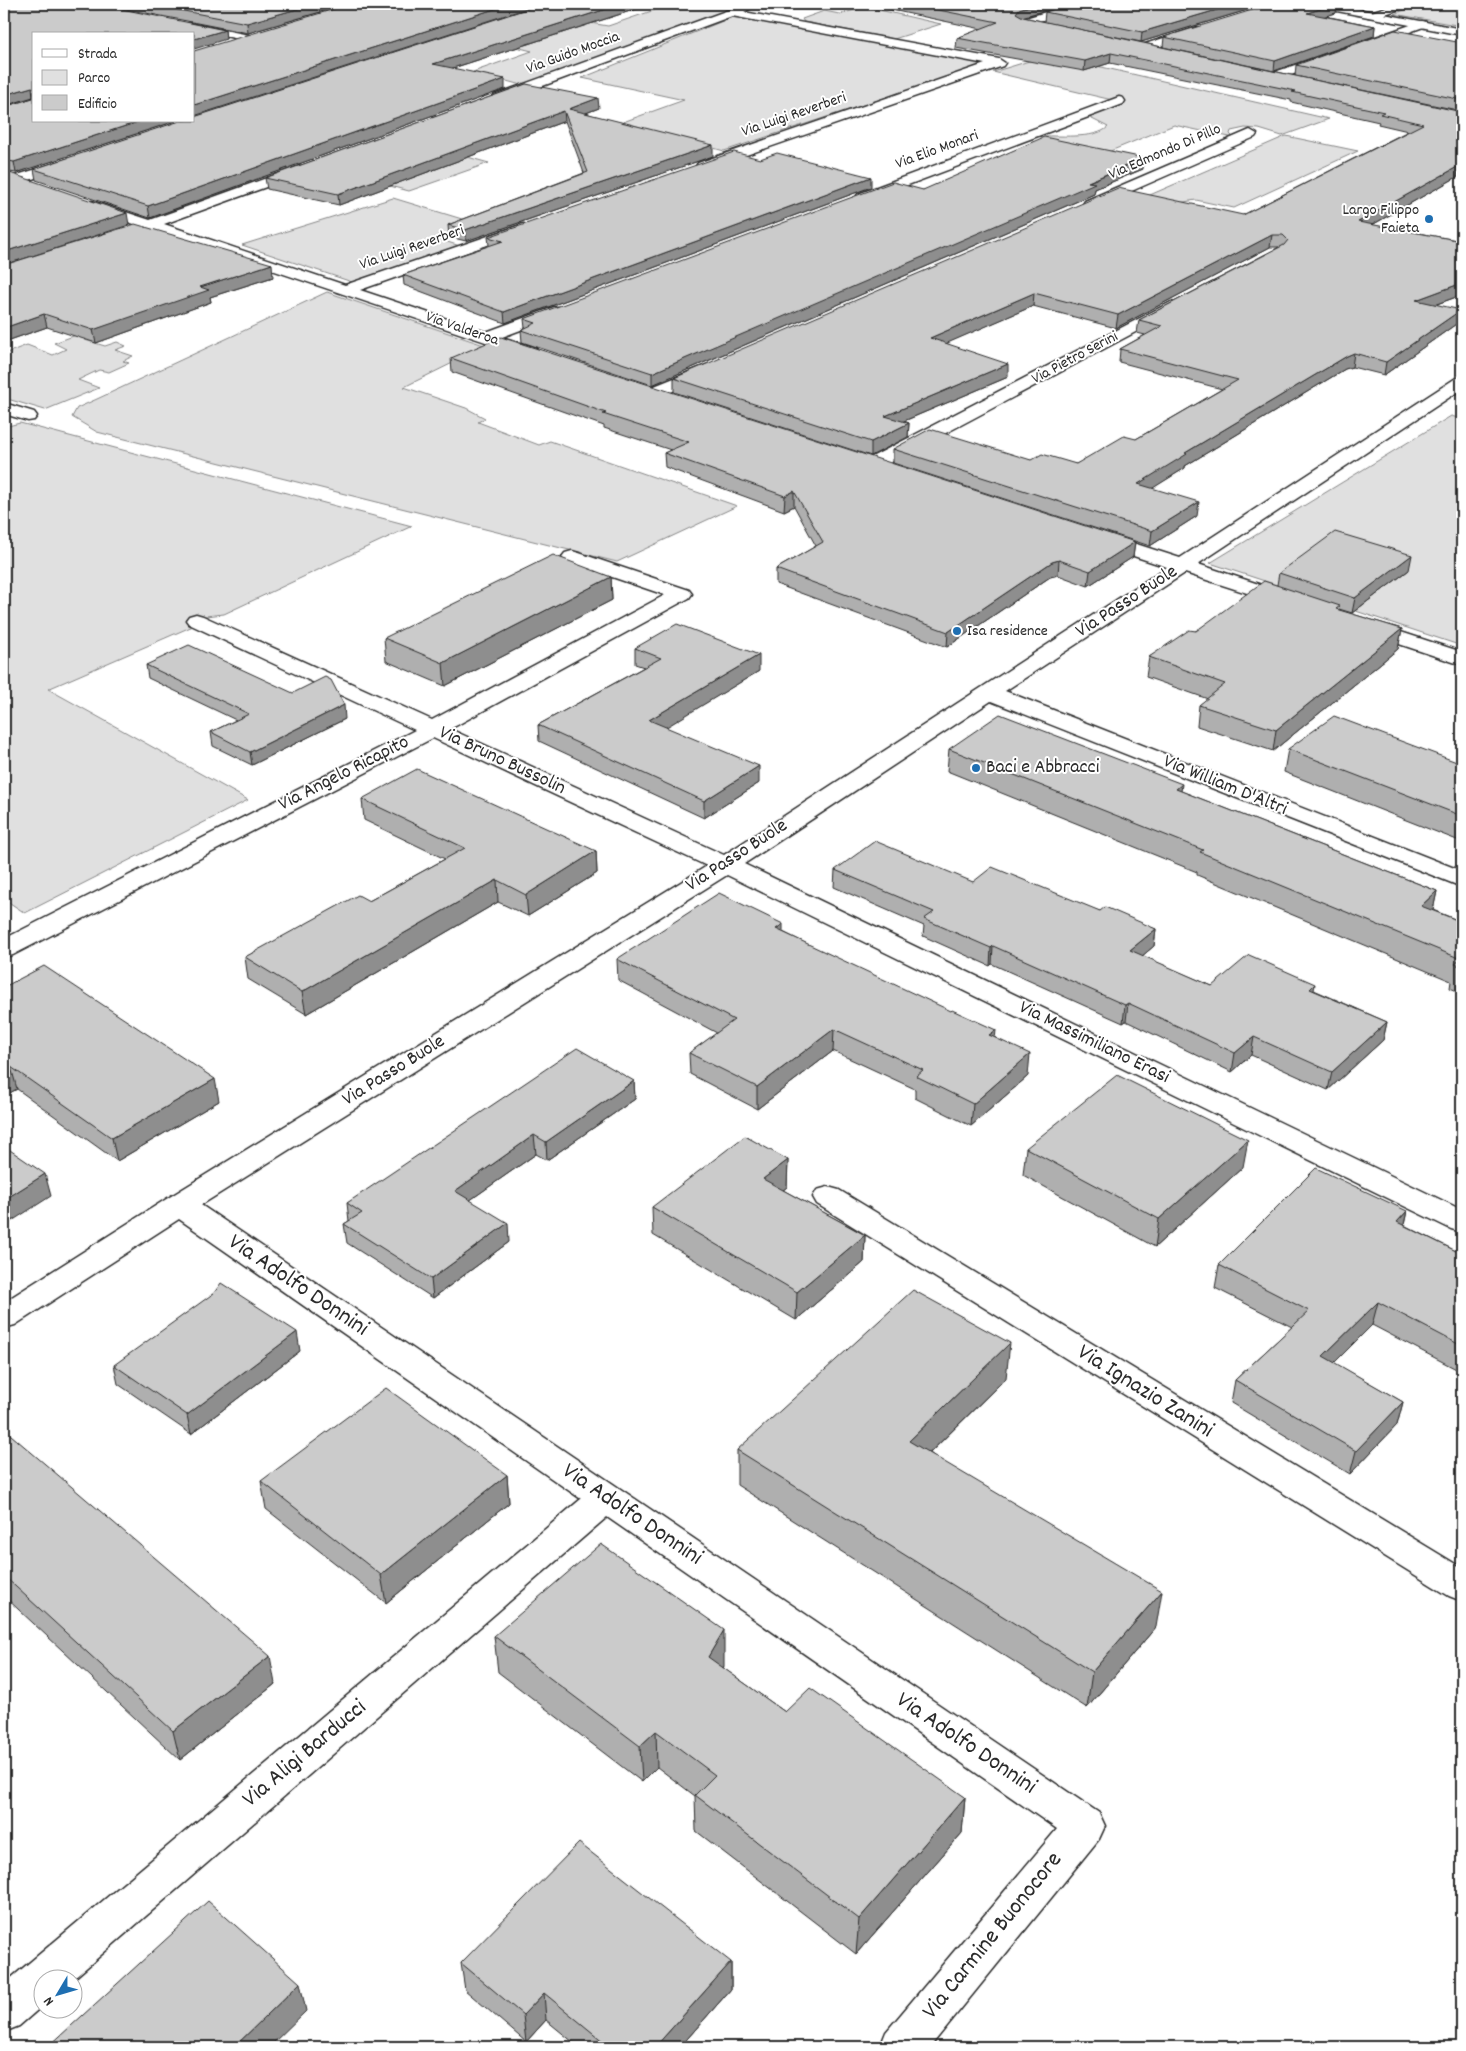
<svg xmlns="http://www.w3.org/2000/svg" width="1466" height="2051" viewBox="0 0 1466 2051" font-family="Dekko,sans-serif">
<rect width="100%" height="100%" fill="#fff"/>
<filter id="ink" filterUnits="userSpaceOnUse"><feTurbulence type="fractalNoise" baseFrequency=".02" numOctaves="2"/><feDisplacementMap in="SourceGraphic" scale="10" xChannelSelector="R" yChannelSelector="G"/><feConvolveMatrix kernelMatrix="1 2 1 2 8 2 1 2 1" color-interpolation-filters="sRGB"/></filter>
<g filter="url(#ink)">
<g fill="#e0e0e0" stroke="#868686">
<polygon points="672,4 743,4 601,59 525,86 473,72 532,51 480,38 549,16 608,26"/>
<polygon points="1421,4 1462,4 1462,26 1394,14"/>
<polygon points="866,7 941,24 894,39 804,22 802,19 824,11 840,14"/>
<polygon points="735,16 987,64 724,151 623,122 684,100 582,78"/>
<path d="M 1049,55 L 1329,119 L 1282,136 L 1259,129 L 1245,128 L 1231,131 L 1230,134 L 1234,138 L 1174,125 L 1108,152 L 1037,136 C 1056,135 1095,140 1108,127 L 1086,116 L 1125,103 L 993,72 Z"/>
<polygon points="1286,136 1358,151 1234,208 1196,200 1178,203 1136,201"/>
<polygon points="410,141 489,163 409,191 328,170"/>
<polygon points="393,198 485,226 462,228 435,238 460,246 352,282 242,245"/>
<polygon points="327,292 487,346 404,387 466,408 485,418 478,422 539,445 550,441 737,506 617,562 97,432 72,417 77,408 97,399"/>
<polygon points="90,330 85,340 105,346 117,342 126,346 115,350 133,356 123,361 129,363 109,372 99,370 78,380 99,388 45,410 4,398 4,354 27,345 53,355 66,349 54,343"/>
<polygon points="1451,416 1462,419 1462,646 1210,563"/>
<polygon points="20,423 412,526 224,614 187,618 193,626 48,689 248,800 25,913 4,899 4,427"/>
</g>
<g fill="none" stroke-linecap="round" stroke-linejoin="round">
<defs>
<g id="minor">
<polygon points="745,4 753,4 755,6 744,12 999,59 1005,63 1003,66 703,170 696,166 698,163 985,64 732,16 502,101 494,101 492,98 494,95"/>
<polygon points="844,4 859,4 858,6 845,7"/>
<polygon points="1073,4 1089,4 1088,6 1036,22 1054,26 1056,28 1054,30 1050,31 1019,24 1017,22 1019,20"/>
<polygon points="1395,4 1410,4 1409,6 1376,17 1368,17 1366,15 1368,13"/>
<polygon points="1422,21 1426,22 1428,24 1426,26 1280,79 1276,80 1270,76 1272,73"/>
<polygon points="189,23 249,35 255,38 249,41 185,28 183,26"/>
<polygon points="1198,27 1204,30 1202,32 1143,52 1137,48 1139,46"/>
<polygon points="1119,97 1123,98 1125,101 1123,104 868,200 858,200 856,197 858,194"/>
<polygon points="1250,130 1257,134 1255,137 1095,207 1085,207 1083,204 1085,201"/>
<polygon points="69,159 76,163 74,166 16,184 9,180 11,177"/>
<polygon points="300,166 305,167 307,170 305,173 164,224 345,285 523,224 528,225 530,228 528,231 360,290 486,332 554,307 566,307 568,310 566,313 502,337 536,348 538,352 536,356 530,357 150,229 143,231 138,230 136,227 137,225 87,208 85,205 87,202 92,201 150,220"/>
<polygon points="1171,302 1177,304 1179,307 1177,310 880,468 873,470 866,468 864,464 866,460"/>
<polygon points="709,364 715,365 717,369 715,373 659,397 653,398 647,397 644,393 647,389"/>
<polygon points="1462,377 1462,389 1198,564 1295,596 1298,600 1295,604 1288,606 1281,604 1185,573 1005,691 1462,871 1462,887 991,701 744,864 1462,1210 1462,1232 1451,1229 727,875 201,1205 1099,1813 1105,1826 1099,1839 930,2047 880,2047 886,2032 1057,1829 607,1517 72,1980 42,1978 42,2006 19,2026 4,2032 4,1984 581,1499 179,1219 15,1325 4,1328 4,1302 168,1198 707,866 433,738 13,955 4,957 4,939 415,730 189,624 186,620 189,616 196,614 203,616 432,720 665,595 565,561 562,557 565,553 572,551 579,553 689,590 692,594 689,598 450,729 724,855 1167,567 1091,542 1088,538 1091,534 1098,532 1105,534 1180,558 1456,378"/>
<polygon points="4,403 34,412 37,416 34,420 28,421 4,414"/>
<polygon points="1364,620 1462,652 1462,665 1357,630 1353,626 1357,622"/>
<polygon points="828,1187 839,1190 1462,1568 1462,1601 1449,1596 817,1204 813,1197 817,1190"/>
</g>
<polygon id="tertiary" points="1311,4 1332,4 1462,29 1462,35 1316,7"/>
</defs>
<use href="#minor" stroke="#2b2b2b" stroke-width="3"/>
<use href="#tertiary" stroke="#2b2b2b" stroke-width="3"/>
<use href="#minor" fill="#fff" fill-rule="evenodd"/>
<use href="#tertiary" fill="#fff" fill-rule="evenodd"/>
</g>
<g fill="#afafaf" stroke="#2b2b2b">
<polygon points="4,4 225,30 226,39 194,34 34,121 176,121 16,173 4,171 4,107 33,98 33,97 4,106"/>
<polygon points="100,4 348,4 248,33"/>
<polygon points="542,4 652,4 453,68 505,89 150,218 36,180 34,169"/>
<polygon points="863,4 1067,4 1023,17 1462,112 1462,178 1457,177 1372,225 1462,241 1462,295 1437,304 1459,322 1384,375 1352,367 1345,369 1185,466 1185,468 1152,488 1197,516 1150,546 893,463 893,449 1076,464 1136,439 1222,389 1119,362 1120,349 1145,335 1137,333 1139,320 1279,247 1270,247 1116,328 1033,306 946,343 1008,377 904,421 909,423 908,437 871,456 674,392 674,378 1243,215 1408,131 1378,124 1379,122 1291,102 1291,100 1110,63 1084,71 956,48 957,38 982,29"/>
<polygon points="1072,4 1267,4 1141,42 1044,22 1045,12"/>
<polygon points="1341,4 1365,4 1356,7"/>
<polygon points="1336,13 1325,16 1375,26 1374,36 1274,71 1163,47 1164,37"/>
<polygon points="1462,43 1462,111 1295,76 1296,65"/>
<polygon points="526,84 599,108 586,113 713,156 466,241 449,237 448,225 584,173 565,121 339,205 267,189 265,178"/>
<polygon points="1143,169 1095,189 1094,194 652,385 522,342 521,330 525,328 524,319 923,190"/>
<polygon points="871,187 505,323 404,285 403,275 489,245 488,237"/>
<polygon points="4,265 273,277 210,297 211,302 96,343 47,327 4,342"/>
<polygon points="451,358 1135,542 1133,557 1088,586 1058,575 1050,577 947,647 776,584 776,569 816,546 794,506 784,511 665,467 664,453 671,450 604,428 604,426 452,372"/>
<polygon points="1409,570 1352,613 1339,609 1339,610 1402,629 1398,649 1273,751 1197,726 1199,705 1208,699 1146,677 1149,657 1277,585 1279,573"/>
<polygon points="611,577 612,600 445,686 386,661 384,638"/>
<polygon points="635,648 759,671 665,727 759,783 704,818 539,741 538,725 644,667 635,664"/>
<polygon points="146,665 345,719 252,765 213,746 211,732 236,720 148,678"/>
<polygon points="949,749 1181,791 1437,891 1433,910 1462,922 1462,993 1450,988 1451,981 1197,875 1197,872 947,771"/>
<polygon points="1288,749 1462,764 1462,842 1284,772"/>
<polygon points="362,799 596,851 597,873 528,916 498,902 306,1014 248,979 245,957 369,901 445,859 364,820"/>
<polygon points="835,870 973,882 1100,911 1156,929 1154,946 1142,956 1212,986 1314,990 1387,1022 1383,1040 1328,1090 1251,1055 1232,1072 1126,1021 1123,1023 992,964 990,966 923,936 924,926 834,887"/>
<polygon points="783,932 995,1038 1028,1076 971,1126 915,1098 915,1089 833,1051 757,1109 690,1074 689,1053 717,1033 618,980 617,959"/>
<polygon points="4,987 219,1101 117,1161 17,1089 4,1096"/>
<polygon points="634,1081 635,1099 547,1160 536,1154 470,1200 509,1242 433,1298 347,1243 344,1224 349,1221 347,1203"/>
<polygon points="1026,1148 1243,1167 1155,1247 1023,1175"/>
<polygon points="788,1160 787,1187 783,1190 865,1235 864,1262 796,1320 653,1235 652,1207"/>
<polygon points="1407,1211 1404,1225 1462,1254 1462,1372 1372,1325 1334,1363 1403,1402 1397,1425 1350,1474 1231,1403 1235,1380 1292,1327 1215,1288 1219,1265"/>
<polygon points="300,1351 191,1434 118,1384 114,1365"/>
<polygon points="1006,1378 930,1453 1156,1627 1087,1708 737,1485 737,1450"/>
<polygon points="4,1429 275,1684 180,1760 4,1596"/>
<polygon points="507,1475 509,1503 386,1603 266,1509 261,1481"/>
<polygon points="494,1636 724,1666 723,1668 785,1712 965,1797 962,1833 856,1954 696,1831 695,1796 657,1767 642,1782 498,1672"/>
<polygon points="731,1962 731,1989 680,2047 579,2047 546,2020 526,2042 465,1990 461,1963"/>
</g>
<g fill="#8e8e8e" stroke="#2b2b2b">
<polygon points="315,4 348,4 248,33 247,23"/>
<polygon points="510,4 540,4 194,116 194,105"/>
<polygon points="622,4 652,4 434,74 433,64"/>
<polygon points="1036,4 1067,4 1018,18 1016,13 1019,9"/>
<polygon points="1237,4 1267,4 1141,42 1142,32"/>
<polygon points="1336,4 1337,4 1336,13 1305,22 1307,13"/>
<polygon points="1356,4 1365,4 1356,7"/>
<polygon points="1375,26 1374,36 1274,71 1275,61"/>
<polygon points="225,30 226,39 194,49 194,39"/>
<polygon points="1111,53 1110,63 1084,71 1085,61"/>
<polygon points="505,79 505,89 150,218 148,206"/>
<polygon points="32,87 33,97 4,106 4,95"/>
<polygon points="598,98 599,108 570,119 569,109"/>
<polygon points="564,111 565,121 339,205 338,194"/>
<polygon points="141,121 176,121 16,173 14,162"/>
<polygon points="713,145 713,156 466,241 465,230"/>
<polygon points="1144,158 1143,169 1095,189 1094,194 652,385 652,373"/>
<polygon points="1459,166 1457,177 1356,234 1358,222"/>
<polygon points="871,177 871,187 505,323 504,312"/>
<polygon points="127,213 129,225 4,265 4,252"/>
<polygon points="1272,235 1270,247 1116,328 1118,315"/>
<polygon points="272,264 273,277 210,297 211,302 96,343 93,330 200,287"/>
<polygon points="1462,283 1462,295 1414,312 1416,300"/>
<polygon points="1034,293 1033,306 929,351 930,338"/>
<polygon points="1461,310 1459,322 1384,375 1386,362"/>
<polygon points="44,314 47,327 4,342 4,328"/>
<polygon points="1354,353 1352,367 1345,369 1185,466 1185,468 1137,498 1138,484 1185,453 1347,356"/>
<polygon points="1008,364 1008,377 885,429 885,416"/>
<polygon points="909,423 908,437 871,456 871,442"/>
<polygon points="794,491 794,506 784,511 785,496"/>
<polygon points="1199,502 1197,516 1150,546 1152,531"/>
<polygon points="1135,542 1133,557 1088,586 1090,571"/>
<polygon points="1412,555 1409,570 1352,613 1355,598"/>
<polygon points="1059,560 1058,575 1050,577 947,647 948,632 1052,562"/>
<polygon points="611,577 612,600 445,686 443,663"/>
<polygon points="1402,629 1398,649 1273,751 1276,730"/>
<polygon points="759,655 759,671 650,737 649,720"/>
<polygon points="344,705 345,719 252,765 250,752"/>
<polygon points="759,766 759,783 704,818 704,801"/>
<polygon points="1182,784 1179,807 1176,789"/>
<polygon points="596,851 597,873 528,916 526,895"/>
<polygon points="497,880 498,902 306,1014 302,992"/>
<polygon points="1437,891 1432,915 1421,906"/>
<polygon points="783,924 783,945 776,929"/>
<polygon points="1156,929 1154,946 1128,968 1130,950"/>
<polygon points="993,946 992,964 990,966 991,948"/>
<polygon points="1315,984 1312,1002 1310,989"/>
<polygon points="1128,1003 1126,1021 1123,1023 1125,1005"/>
<polygon points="1387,1022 1383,1040 1328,1090 1332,1072"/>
<polygon points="834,1029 833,1051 757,1109 757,1087"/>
<polygon points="996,1030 994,1051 989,1035"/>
<polygon points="1254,1037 1251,1055 1232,1072 1235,1053"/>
<polygon points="1030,1054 1028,1076 971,1126 973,1104"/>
<polygon points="11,1067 17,1089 4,1096 4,1071"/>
<polygon points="215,1079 219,1101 117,1161 112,1138"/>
<polygon points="634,1081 635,1099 547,1160 546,1142"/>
<polygon points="534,1135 536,1154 456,1210 455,1191"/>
<polygon points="1248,1140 1243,1167 1155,1247 1159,1219"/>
<polygon points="788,1160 787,1187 763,1206 763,1179"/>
<polygon points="45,1174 51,1196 4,1226 4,1200"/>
<polygon points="1407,1211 1402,1233 1397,1222"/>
<polygon points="508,1223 509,1242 433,1298 431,1279"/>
<polygon points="865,1235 864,1262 796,1320 797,1292"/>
<polygon points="1378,1302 1372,1325 1318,1379 1323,1356"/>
<polygon points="297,1332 300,1351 191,1434 187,1415"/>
<polygon points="1010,1343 1006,1378 906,1476 909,1441"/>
<polygon points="1403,1402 1397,1425 1350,1474 1356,1451"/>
<polygon points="507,1475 509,1503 386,1603 381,1575"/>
<polygon points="1162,1591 1156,1627 1087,1708 1092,1672"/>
<polygon points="724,1630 724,1666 709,1693 708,1657"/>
<polygon points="270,1656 275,1684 180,1760 173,1731"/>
<polygon points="656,1731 657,1767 642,1782 640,1746"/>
<polygon points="965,1797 962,1833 856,1954 859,1919"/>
<polygon points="731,1962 731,1989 680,2047 655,2047"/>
<polygon points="300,1983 306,2011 269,2047 234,2047"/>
<polygon points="544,1993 546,2020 526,2042 523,2015"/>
</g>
<g fill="#cbcbcb" stroke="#2b2b2b">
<polygon points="4,4 97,4 225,30 194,39 194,34 34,34 34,88 32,87 4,95"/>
<polygon points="147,4 315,4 247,23"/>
<polygon points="351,4 510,4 194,105 194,51"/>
<polygon points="542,4 622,4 433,64 505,79 148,206 34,169 180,121 194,121 194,117"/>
<polygon points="909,4 1036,4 1019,9 1016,13 1023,17 1462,112 1462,167 1459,166 1358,222 1462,241 1462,283 1416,300 1461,310 1386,362 1354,353 1347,356 1185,453 1187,454 1138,484 1199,502 1152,531 893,449 930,429 1031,460 1042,454 1076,464 1124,436 1136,439 1238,380 1120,349 1162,326 1139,320 1284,245 1288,240 1283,235 1272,235 1118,315 1034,293 930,338 1008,364 885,416 909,423 871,442 674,378 1118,188 1243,215 1423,124 1380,114 1384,112 1292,92 1296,91 1111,53 1085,61 957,38 998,22"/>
<polygon points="1072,4 1237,4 1142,32 1045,12"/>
<polygon points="1272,4 1336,4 1307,13 1375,26 1275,61 1164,37"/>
<polygon points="1395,30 1462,43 1462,100 1296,65"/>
<polygon points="526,84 598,98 569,109 713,145 465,230 448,225 588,172 564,111 338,194 265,178"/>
<polygon points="34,90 34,121 141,121 14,162 4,160 4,107 33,98"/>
<polygon points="1044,137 1144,158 1088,182 1095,183 652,373 521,330 536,323 524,319 893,182 923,190"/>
<polygon points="734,152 760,159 777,153 871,177 504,312 403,275 503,241 488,237"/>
<polygon points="4,171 127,213 4,252"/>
<polygon points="135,224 272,264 200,287 209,290 93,330 44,314 4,328 4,265"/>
<polygon points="501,337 1135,542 1090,571 1059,560 1052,562 948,632 776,569 823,542 794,491 785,496 664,453 689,442 603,414 606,413 451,358"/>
<polygon points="1335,532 1412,555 1355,598 1279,573"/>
<polygon points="553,555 611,577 443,663 384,638"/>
<polygon points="1264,581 1340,606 1336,609 1402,629 1276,730 1199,705 1225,684 1149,657 1189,630 1196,631"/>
<polygon points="677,624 759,655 649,720 759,766 704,801 538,725 661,658 635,648"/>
<polygon points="189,645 293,693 325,677 331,680 344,705 250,752 211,732 249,714 146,665"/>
<polygon points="1000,714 1182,784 1176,789 1437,891 1421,906 1462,922 1462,967 1455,964 1461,959 1200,852 1203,850 949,749"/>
<polygon points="1334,716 1462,764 1462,816 1288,749"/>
<polygon points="417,769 596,851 526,895 497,880 302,992 245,957 358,895 369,901 465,848 362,799"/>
<polygon points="875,841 973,882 992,867 1100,911 1105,907 1156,929 1130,950 1212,986 1249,955 1315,984 1310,989 1387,1022 1332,1072 1254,1037 1235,1053 1128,1003 1125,1005 993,946 991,948 924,919 934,912 835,870"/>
<polygon points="719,893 783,924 776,929 951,1011 952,1010 996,1030 989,1035 1030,1054 973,1104 916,1076 923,1070 834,1029 757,1087 689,1053 734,1020 617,959"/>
<polygon points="44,966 215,1079 112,1138 11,1067 4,1071 4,987"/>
<polygon points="577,1048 634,1081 546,1142 534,1135 455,1191 508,1223 431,1279 344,1224 362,1213 347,1203"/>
<polygon points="1117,1075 1248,1140 1159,1219 1026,1148"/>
<polygon points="745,1136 788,1160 763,1179 865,1235 797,1292 652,1207"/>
<polygon points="4,1146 45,1174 4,1200"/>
<polygon points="1316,1168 1407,1211 1397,1222 1462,1254 1462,1346 1378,1302 1323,1356 1403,1402 1356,1451 1235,1380 1309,1311 1219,1265"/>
<polygon points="221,1283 297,1332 187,1415 114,1365 214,1293"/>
<polygon points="913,1290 1010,1343 909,1441 1162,1591 1092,1672 737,1450"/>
<polygon points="386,1388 507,1475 381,1575 261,1481"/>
<polygon points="4,1429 270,1656 173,1731 4,1576"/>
<polygon points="601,1544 724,1630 708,1657 785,1712 810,1688 965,1797 859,1919 695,1795 715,1775 656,1731 640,1746 494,1636"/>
<polygon points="579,1843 731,1962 655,2047 610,2047 544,1993 523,2015 461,1963"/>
<polygon points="208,1901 300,1983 234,2047 48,2047"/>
</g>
</g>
<g fill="#1f6fb2" stroke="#fff" stroke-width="2">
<circle cx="1429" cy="219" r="5"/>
<circle cx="957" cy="631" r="5"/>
<circle cx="976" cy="768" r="5"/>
</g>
<g text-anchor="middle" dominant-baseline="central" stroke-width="4" stroke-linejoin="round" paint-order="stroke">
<g font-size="16" fill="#2b2b2b" stroke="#fff">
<text transform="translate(573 53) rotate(-20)">Via Guido Moccia</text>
<text transform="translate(794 115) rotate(-19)">Via Luigi Reverberi</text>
<text transform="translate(937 150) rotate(-20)">Via Elio Monari</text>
<text transform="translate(1165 152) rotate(-23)">Via Edmondo Di Pillo</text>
<text transform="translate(412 248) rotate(-19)">Via Luigi Reverberi</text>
<text transform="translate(462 329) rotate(19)">Via Valderoa</text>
<text transform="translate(1075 358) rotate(-28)">Via Pietro Serini</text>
</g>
<g font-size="16" fill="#2b2b2b" stroke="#fff" text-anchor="end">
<text x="1419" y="210">Largo Filippo<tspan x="1419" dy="18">Faieta</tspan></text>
<text x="967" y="631" text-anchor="start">Isa residence</text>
</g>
<g font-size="20" fill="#2b2b2b" stroke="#fff">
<text transform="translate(1127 602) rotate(-33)">Via Passo Buole</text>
<text transform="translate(502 761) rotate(25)">Via Bruno Bussolin</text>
<text transform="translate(344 774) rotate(-27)">Via Angelo Ricapito</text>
<text transform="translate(1225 786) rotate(22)">Via William D'Altri</text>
<text transform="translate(737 856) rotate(-33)">Via Passo Buole</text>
<text transform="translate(1094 1043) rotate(26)">Via Massimiliano Erasi</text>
<text transform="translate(394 1071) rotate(-32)">Via Passo Buole</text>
</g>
<g font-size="20" fill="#2b2b2b" stroke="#fff" text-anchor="start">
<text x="986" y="768">Baci e Abbracci</text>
</g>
<g font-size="24" fill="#2b2b2b" stroke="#fff">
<text transform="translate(298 1286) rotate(34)">Via Adolfo Donnini</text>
<text transform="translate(1145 1392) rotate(32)">Via Ignazio Zanini</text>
<text transform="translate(632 1515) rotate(34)">Via Adolfo Donnini</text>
<text transform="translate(966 1744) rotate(34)">Via Adolfo Donnini</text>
<text transform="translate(305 1754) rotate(-40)">Via Aligi Barducci</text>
<text transform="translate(993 1936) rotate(-51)">Via Carmine Buonocore</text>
</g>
</g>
<rect width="1466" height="2051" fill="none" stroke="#fff" stroke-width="20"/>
<rect x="10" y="10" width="1446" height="2031" fill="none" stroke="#2b2b2b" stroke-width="2" filter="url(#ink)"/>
<rect x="32" y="32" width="162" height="90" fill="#ffffff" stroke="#aaaaaa"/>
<rect x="42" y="49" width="25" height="8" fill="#ffffff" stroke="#aaaaaa"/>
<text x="78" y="58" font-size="15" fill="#2b2b2b">Strada</text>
<rect x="42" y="70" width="25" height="15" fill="#e0e0e0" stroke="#aaaaaa"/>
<text x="78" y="82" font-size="15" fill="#2b2b2b">Parco</text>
<rect x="42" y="95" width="25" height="15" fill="#cbcbcb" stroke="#aaaaaa"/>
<text x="78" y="108" font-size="15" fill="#2b2b2b">Edificio</text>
<g transform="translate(58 1994) rotate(232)"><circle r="24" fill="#ffffff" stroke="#aaaaaa"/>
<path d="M0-4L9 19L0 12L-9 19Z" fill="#1f6fb2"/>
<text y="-8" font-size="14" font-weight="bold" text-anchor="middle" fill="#2b2b2b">N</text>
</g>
</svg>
